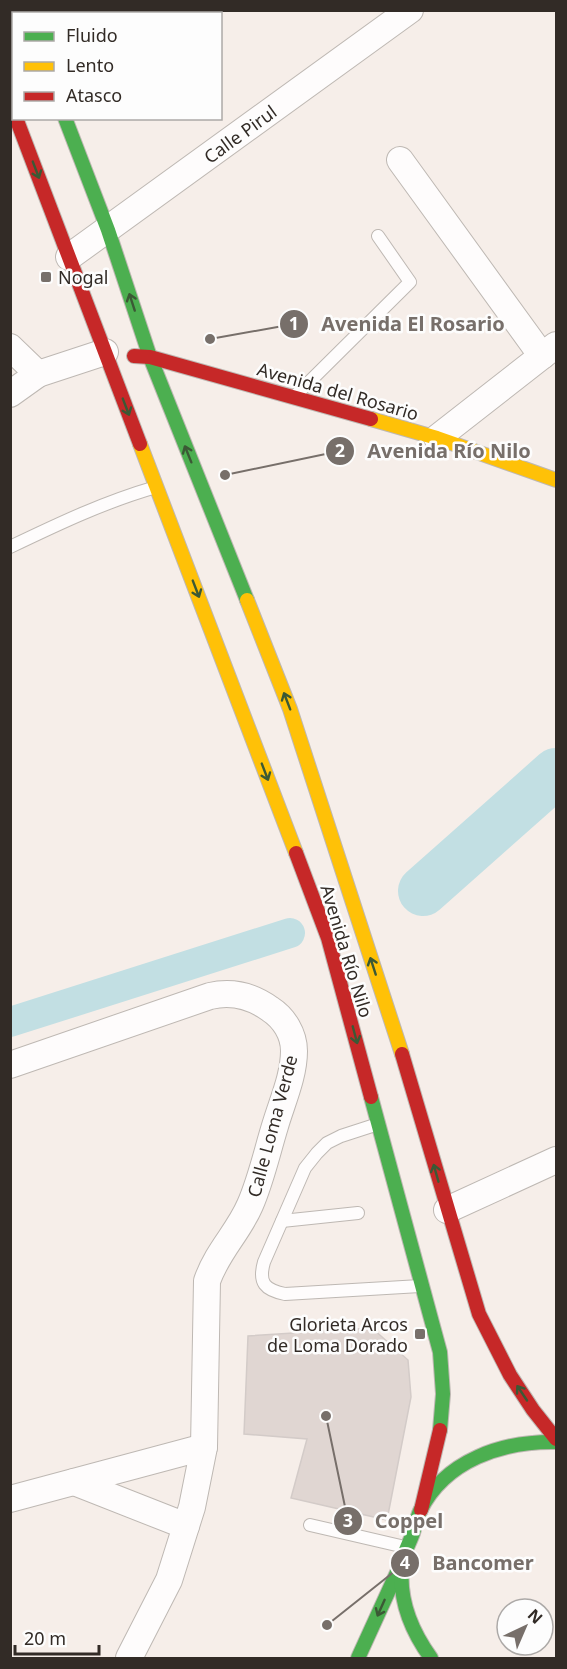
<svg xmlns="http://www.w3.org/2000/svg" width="567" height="1669" viewBox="0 0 567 1669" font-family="'Noto Sans',sans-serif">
<rect width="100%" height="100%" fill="#f6eee9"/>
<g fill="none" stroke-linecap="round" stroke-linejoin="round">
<polyline stroke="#c2dfe3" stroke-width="30" points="10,1022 290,933"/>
<polyline stroke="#c2dfe3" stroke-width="50" points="423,891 556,773"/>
</g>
<polygon fill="#e0d6d2" stroke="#d3cbc8" stroke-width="1.5" points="372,1328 408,1360 411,1397 387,1520 291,1498 307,1439 244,1434 248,1336"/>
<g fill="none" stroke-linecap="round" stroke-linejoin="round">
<defs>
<g id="lane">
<polyline points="295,396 410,282 378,236"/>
<path d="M 10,547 C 58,524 104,502 156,487"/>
<path d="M 378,1124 L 341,1136 L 327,1143 L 317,1153 L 305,1168 L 264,1262 C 258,1283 265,1290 285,1294 L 420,1286"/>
<polyline points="282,1221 358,1213"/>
<polyline points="310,1525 405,1547"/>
</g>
<g id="street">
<polyline points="400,160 542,356"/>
<polyline points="69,257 410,10"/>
<polyline points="10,347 38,374"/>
<polyline points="10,394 38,374 105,352"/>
<polyline points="437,438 556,345"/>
<path d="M 10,1065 L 210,996 C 231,991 252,996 270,1009 C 284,1018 294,1034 294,1051 C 294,1076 282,1102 275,1126 C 267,1152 261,1180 250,1205 C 238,1233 218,1250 207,1281 L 204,1447 L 192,1507 L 169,1580 L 129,1658"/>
<polyline points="447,1210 556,1160"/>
<polyline points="74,1482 186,1526"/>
<polyline points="10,1499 204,1447"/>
</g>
<g id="fast">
<polyline points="65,118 108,230 150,357 247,600"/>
<polyline points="371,1097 440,1352 443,1394 440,1430"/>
<polyline points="358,1658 400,1566"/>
<path d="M 431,1658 C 410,1629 397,1595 403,1559 C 405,1550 410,1542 413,1533 C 415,1526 417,1518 420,1511 C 445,1460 503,1441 556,1442"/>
</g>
<g id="slow">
<polyline points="26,10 27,14"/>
<polyline points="371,419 437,438 556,480"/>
<polyline points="140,444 296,853"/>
<polyline points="247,600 290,709 402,1054"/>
</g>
<g id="jam">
<polyline points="16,118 140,444"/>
<polyline points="134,356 150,357 371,419"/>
<polyline points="296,853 328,938 371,1097"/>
<polyline points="402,1054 479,1314 510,1375 533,1410 556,1439"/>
<polyline points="421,1510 440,1430"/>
</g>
</defs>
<use href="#lane" stroke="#beb8b3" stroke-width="14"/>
<use href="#street" stroke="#beb8b3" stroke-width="28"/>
<use href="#fast" stroke="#beb8b3" stroke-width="16"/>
<use href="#slow" stroke="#beb8b3" stroke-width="16"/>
<use href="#jam" stroke="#beb8b3" stroke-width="16"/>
<use href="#lane" stroke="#fefcfc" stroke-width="12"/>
<use href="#street" stroke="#fefcfc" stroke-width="26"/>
<use href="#fast" stroke="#4caf50" stroke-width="14"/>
<use href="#slow" stroke="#ffc107" stroke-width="14"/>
<use href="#jam" stroke="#c62828" stroke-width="14"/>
</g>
<defs><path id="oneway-shaft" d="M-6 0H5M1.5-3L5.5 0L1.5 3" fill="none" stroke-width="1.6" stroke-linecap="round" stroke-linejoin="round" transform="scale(1.5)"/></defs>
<g stroke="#3b5935">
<use href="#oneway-shaft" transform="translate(36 170) rotate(69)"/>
<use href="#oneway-shaft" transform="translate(132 302) rotate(-108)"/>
<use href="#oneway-shaft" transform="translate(126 407) rotate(69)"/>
<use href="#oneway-shaft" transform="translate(188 454) rotate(-112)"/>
<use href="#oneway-shaft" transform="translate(196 589) rotate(69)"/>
<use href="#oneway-shaft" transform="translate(287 701) rotate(-111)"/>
<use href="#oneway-shaft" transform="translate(265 772) rotate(69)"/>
<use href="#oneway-shaft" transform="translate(373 966) rotate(-108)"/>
<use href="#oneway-shaft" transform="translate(355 1035) rotate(75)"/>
<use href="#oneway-shaft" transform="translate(436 1173) rotate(-106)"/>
<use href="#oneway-shaft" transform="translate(522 1393) rotate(-124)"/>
<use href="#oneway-shaft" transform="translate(381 1608) rotate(114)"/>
</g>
<g fill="#776f6a" stroke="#fdfdfd" stroke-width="2">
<rect x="40" y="271" width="12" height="12" rx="3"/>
<rect x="414" y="1328" width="12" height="12" rx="3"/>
</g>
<g text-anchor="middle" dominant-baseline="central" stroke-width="5" stroke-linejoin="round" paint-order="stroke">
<g font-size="18" fill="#322b26" stroke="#fdfdfd">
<text transform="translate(240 134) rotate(-36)">Calle Pirul</text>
<text transform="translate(338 391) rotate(16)">Avenida del Rosario</text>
<text transform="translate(347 951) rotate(73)">Avenida Río Nilo</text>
<text transform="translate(272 1126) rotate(-75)">Calle Loma Verde</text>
</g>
<g font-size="18" fill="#322b26" stroke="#fdfdfd" text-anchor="start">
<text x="58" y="277">Nogal</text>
<text x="408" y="1324" text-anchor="end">Glorieta Arcos<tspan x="408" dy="21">de Loma Dorado</tspan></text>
</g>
</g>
<path fill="none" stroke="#776f6a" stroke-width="2" d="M210 339L294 324M225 475L340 451M326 1416L348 1521M327 1625L405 1563"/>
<g fill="#776f6a" stroke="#fdfdfd" stroke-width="2">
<circle cx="210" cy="339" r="6"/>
<circle cx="225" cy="475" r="6"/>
<circle cx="326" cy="1416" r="6"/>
<circle cx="327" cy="1625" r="6"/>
<circle cx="294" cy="324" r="15"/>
<circle cx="340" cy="451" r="15"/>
<circle cx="348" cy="1521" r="15"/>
<circle cx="405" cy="1563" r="15"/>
</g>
<g font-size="18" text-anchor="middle" font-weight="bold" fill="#fff">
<text x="294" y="330">1</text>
<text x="340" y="457">2</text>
<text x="348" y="1527">3</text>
<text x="405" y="1569">4</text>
</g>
<g font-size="20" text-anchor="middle" font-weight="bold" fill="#776f6a" stroke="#fdfdfd" stroke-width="5" stroke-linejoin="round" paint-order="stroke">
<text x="413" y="331">Avenida El Rosario</text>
<text x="449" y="458">Avenida Río Nilo</text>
<text x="409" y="1528">Coppel</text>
<text x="483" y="1570">Bancomer</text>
</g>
<rect width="567" height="1669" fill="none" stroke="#322b26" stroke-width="24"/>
<rect x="12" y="12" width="210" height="108" fill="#fdfdfd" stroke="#aca9a7" stroke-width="1.5"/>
<rect x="24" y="32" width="30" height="9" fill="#4caf50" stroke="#aca9a7" stroke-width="1.5"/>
<text x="66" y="42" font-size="18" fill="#322b26">Fluido</text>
<rect x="24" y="62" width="30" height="9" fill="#ffc107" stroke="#aca9a7" stroke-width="1.5"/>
<text x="66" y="72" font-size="18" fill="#322b26">Lento</text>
<rect x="24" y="92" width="30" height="9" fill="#c62828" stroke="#aca9a7" stroke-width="1.5"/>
<text x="66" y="102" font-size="18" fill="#322b26">Atasco</text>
<g transform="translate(525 1627) rotate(44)"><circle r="28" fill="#fdfdfd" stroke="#aca9a7" stroke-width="1.5"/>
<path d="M0-4.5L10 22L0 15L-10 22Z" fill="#776f6a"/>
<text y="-9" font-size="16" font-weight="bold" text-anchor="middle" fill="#322b26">N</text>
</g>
<path d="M15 1645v9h84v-9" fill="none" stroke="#322b26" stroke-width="3"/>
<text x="24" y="1645" font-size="18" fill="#322b26" stroke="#fdfdfd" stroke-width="4.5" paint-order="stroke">20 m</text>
</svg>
